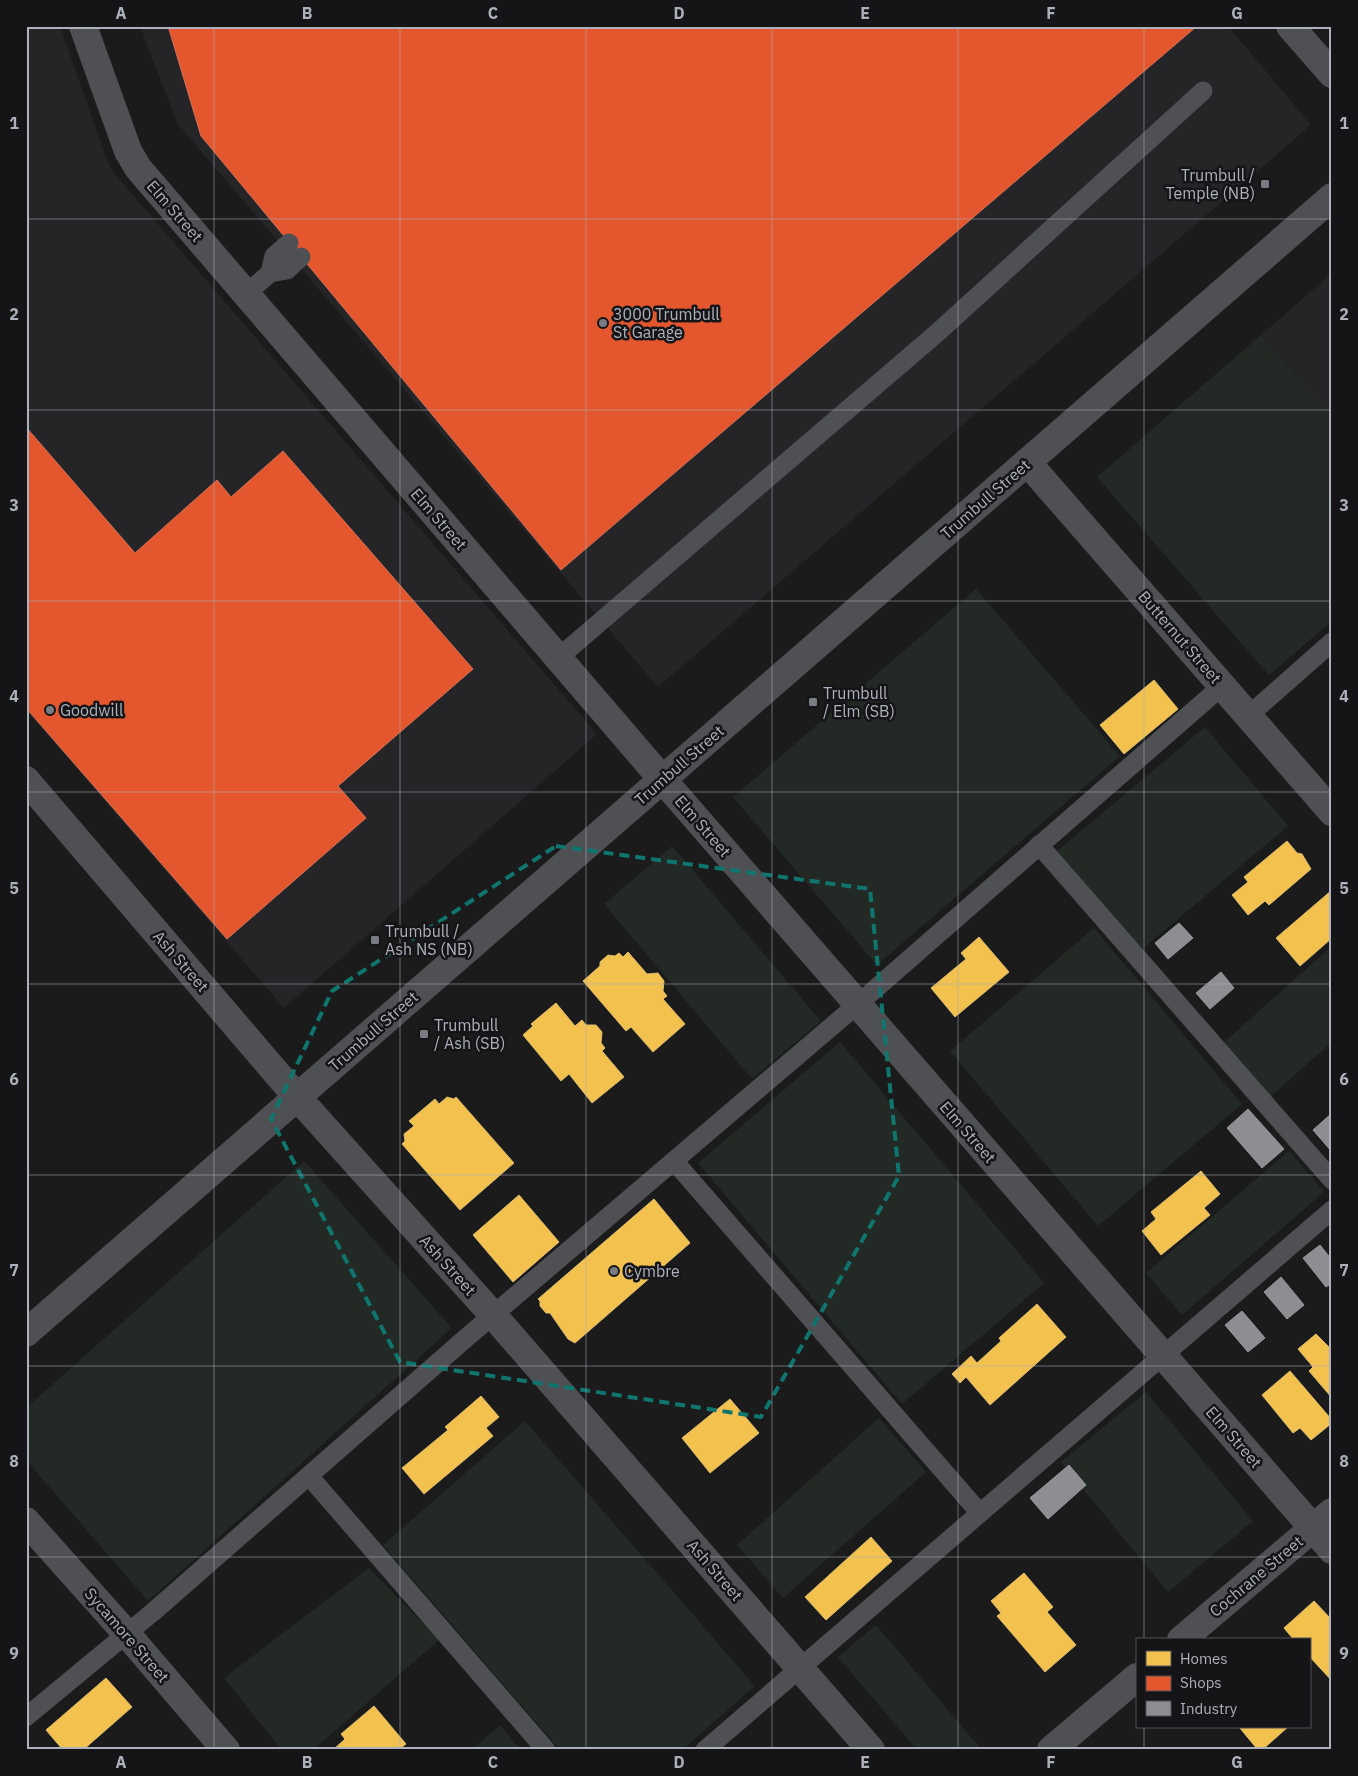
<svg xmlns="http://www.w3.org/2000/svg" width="1358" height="1776" viewBox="0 0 1358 1776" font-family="'IBM Plex Sans',sans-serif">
<rect width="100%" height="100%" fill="#1b1b1b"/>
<g fill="#252527">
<polygon points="26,26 60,26 107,160 114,173 597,734 284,1008 26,710"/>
<polygon points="140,26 1228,26 1311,125 658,687 177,123"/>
<polygon points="1332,273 1332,417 1261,335"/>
</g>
<g fill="#232a25">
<polygon points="1261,335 1332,417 1332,621 1269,675 1097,477"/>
<polygon points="976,589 1120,756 877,965 733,797"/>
<polygon points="1205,727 1288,826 1140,951 1056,852"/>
<polygon points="672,846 821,1021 752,1079 604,904"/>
<polygon points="1094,928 1242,1104 1098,1226 950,1051"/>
<polygon points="1332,946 1332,1042 1269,1098 1222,1044"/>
<polygon points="840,1042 1044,1283 902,1404 698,1163"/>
<polygon points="1289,1151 1324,1192 1182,1315 1146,1273"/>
<polygon points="304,1161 452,1328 148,1601 26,1460 26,1408"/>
<polygon points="1146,1392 1253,1521 1168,1592 1061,1462"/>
<polygon points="879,1418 926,1472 783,1598 737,1545"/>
<polygon points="525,1421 755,1686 682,1750 560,1750 383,1545"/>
<polygon points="369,1568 439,1640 313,1750 282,1750 224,1678"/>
<polygon points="876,1625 982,1750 917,1750 838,1657"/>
<polygon points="500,1725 521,1750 472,1750"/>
</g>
<g fill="#f2c14e" stroke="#ddbc6f">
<polygon points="1154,680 1178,709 1124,754 1100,725"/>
<polygon points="1287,841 1297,853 1302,854 1311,869 1269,905 1265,901 1248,915 1232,895 1248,882 1244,877"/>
<polygon points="1332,890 1332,938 1300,966 1276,938"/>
<polygon points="979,937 1009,972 955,1017 931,988 966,959 961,953"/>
<polygon points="628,952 647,974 658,973 664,981 663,991 667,996 663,999 685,1024 653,1052 631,1027 626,1031 583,981 600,966 600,962 608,955 615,956 619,953 623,957"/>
<polygon points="556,1003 575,1026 582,1020 586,1025 596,1025 602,1032 601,1043 605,1048 602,1051 624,1077 592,1103 569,1074 561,1081 523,1035 533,1026 531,1024"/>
<polygon points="447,1097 454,1099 456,1097 514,1163 460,1210 402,1144 405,1141 404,1134 414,1126 409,1121 435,1099 439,1104"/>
<polygon points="1201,1171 1220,1194 1204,1208 1210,1215 1161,1255 1142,1231 1156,1219 1151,1212"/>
<polygon points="519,1195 559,1242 513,1282 473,1235"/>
<polygon points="654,1199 690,1243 575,1343 568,1339 550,1313 546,1313 540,1306 540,1301 538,1299"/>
<polygon points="1037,1304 1066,1337 990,1405 966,1377 960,1383 952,1374 971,1356 977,1363 1001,1341 999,1338"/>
<polygon points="1316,1334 1332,1350 1332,1398 1309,1371 1313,1367 1298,1349"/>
<polygon points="1290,1371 1332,1420 1332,1423 1311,1440 1300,1428 1293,1433 1262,1395"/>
<polygon points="481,1396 499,1417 486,1428 493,1436 424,1494 402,1468 448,1430 445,1427"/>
<polygon points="730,1399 759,1433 710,1473 682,1438"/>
<polygon points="871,1537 892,1561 826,1620 805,1597"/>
<polygon points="1024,1573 1053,1607 1047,1612 1076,1645 1045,1672 997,1616 1001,1613 991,1601"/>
<polygon points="1314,1601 1332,1620 1332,1681 1309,1656 1309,1640 1294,1640 1284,1628"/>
<polygon points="106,1678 132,1707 83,1750 63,1750 46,1730"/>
<polygon points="374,1706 406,1744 398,1750 333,1750 345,1739 341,1734"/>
<polygon points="1239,1727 1288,1727 1262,1750 1258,1750"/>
</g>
<g fill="#e4572e" stroke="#d47258">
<polygon points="168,26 1197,26 561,570 201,136"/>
<polygon points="26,427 135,553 217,480 231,497 283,451 473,669 338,786 366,818 227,939 26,708"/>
</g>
<g fill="#8d8d92" stroke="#97989e">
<polygon points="1179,923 1193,938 1168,959 1155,943"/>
<polygon points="1221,972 1234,988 1210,1009 1196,993"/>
<polygon points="1248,1109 1284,1149 1262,1168 1227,1128"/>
<polygon points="1332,1113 1332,1152 1313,1130"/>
<polygon points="1320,1245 1332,1260 1332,1283 1326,1287 1303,1258"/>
<polygon points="1281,1277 1304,1305 1287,1319 1264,1292"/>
<polygon points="1242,1311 1265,1338 1248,1352 1225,1325"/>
<polygon points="1069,1465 1086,1485 1048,1519 1030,1498"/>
</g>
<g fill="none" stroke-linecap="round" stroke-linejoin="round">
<g stroke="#4f5054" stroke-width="19">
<polyline points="270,273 274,256 289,243"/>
<polyline points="246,294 270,273 287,270 301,257"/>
<polyline points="558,658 937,333 1203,91"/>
<polyline points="1248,716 1332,642"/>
<polyline points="1039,845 1332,1180"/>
<polyline points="674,1161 979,1512"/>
<polyline points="309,1476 546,1750"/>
<polyline points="26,1717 153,1612 466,1338 858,1004 1222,686"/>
<polyline points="705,1750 1332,1210"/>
</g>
<g stroke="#4f5054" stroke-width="28">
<polyline points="83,26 128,151 138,168 662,779 1332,1550"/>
<polyline points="1290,26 1332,74"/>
<polyline points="1027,462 1332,812"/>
<polyline points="26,780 297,1097 493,1315 871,1750"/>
<polyline points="26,1521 126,1633 226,1750"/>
<polyline points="1181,1640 1332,1512"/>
<polyline points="1051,1750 1137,1677"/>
</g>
<polyline stroke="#4f5054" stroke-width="28" points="26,1333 1332,197"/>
</g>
<path fill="none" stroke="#0f766e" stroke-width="4" stroke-dasharray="10 6" stroke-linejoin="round" d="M 556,846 L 870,889 L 899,1176 L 761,1417 L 400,1362 L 271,1119 L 332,991 Z"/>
<path fill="none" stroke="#adb1bb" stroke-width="1" stroke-opacity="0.55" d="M 214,26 L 214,1750M 400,26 L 400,1750M 586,26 L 586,1750M 772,26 L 772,1750M 958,26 L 958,1750M 1144,26 L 1144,1640M 26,219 L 1332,219M 26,410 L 1332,410M 26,601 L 1332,601M 26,792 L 1332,792M 26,984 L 1332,984M 26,1175 L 1332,1175M 26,1366 L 1332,1366M 26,1557 L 1332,1557M 1144,1727 L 1144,1750"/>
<g fill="#7a7c83" stroke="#151517" stroke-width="2">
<rect x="1260" y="179" width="10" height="10" rx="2.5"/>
<circle cx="603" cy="323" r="5"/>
<rect x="808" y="697" width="10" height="10" rx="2.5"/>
<circle cx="50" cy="710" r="5"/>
<rect x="370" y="935" width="10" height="10" rx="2.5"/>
<rect x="419" y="1029" width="10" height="10" rx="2.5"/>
<circle cx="614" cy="1271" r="5"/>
</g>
<g text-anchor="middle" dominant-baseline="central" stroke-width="5" stroke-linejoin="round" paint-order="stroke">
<g font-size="16" fill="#adb1bb" stroke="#151517" text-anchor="start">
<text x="1255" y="175" text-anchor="end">Trumbull /<tspan x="1255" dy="18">Temple (NB)</tspan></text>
<text x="613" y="314">3000 Trumbull<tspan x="613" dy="18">St Garage</tspan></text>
<text x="823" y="693">Trumbull<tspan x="823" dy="18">/ Elm (SB)</tspan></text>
<text x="60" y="710">Goodwill</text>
<text x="385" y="931">Trumbull /<tspan x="385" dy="18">Ash NS (NB)</tspan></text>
<text x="434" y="1025">Trumbull<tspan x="434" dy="18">/ Ash (SB)</tspan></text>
<text x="624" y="1271">Cymbre</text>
</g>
<g font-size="16" fill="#adb1bb" stroke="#151517">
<text transform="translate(175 211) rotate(49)">Elm Street</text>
<text transform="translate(985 499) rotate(-41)">Trumbull Street</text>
<text transform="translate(439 519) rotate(49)">Elm Street</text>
<text transform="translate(1180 637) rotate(49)">Butternut Street</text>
<text transform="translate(679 765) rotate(-41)">Trumbull Street</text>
<text transform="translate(703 826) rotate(49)">Elm Street</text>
<text transform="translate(181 961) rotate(49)">Ash Street</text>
<text transform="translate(373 1031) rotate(-41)">Trumbull Street</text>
<text transform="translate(968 1132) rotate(49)">Elm Street</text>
<text transform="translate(448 1265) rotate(48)">Ash Street</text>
<text transform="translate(1234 1437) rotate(49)">Elm Street</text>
<text transform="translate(715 1570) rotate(49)">Ash Street</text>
<text transform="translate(1256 1576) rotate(-40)">Cochrane Street</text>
<text transform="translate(127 1635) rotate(49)">Sycamore Street</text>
</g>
</g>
<rect width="1358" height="1776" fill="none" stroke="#151517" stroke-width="55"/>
<rect x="1136" y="1638" width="175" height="90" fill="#151517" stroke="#525359"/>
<rect x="1146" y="1651" width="25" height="15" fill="#f2c14e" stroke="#525359"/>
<text x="1180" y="1664" font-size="15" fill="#adb1bb">Homes</text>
<rect x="1146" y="1676" width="25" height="15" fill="#e4572e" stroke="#525359"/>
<text x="1180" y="1688" font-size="15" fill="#adb1bb">Shops</text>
<rect x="1146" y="1701" width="25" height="15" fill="#8d8d92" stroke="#525359"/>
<text x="1180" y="1714" font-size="15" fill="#adb1bb">Industry</text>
<rect x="28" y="28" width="1302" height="1720" fill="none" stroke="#adb1bb" stroke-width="2"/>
<g font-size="16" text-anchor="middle" font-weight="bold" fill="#adb1bb">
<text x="121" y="19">A</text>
<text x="307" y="19">B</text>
<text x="493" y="19">C</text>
<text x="679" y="19">D</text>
<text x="865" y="19">E</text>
<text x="1051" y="19">F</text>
<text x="1237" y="19">G</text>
<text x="14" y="129">1</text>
<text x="1344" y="129">1</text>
<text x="14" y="320">2</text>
<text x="1344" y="320">2</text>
<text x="14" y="511">3</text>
<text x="1344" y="511">3</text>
<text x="14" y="702">4</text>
<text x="1344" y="702">4</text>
<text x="14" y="894">5</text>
<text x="1344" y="894">5</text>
<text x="14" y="1085">6</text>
<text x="1344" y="1085">6</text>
<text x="14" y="1276">7</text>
<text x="1344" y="1276">7</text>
<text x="14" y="1467">8</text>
<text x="1344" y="1467">8</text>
<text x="14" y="1659">9</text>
<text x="1344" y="1659">9</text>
<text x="121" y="1768">A</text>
<text x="307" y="1768">B</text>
<text x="493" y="1768">C</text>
<text x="679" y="1768">D</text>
<text x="865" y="1768">E</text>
<text x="1051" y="1768">F</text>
<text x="1237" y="1768">G</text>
</g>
</svg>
